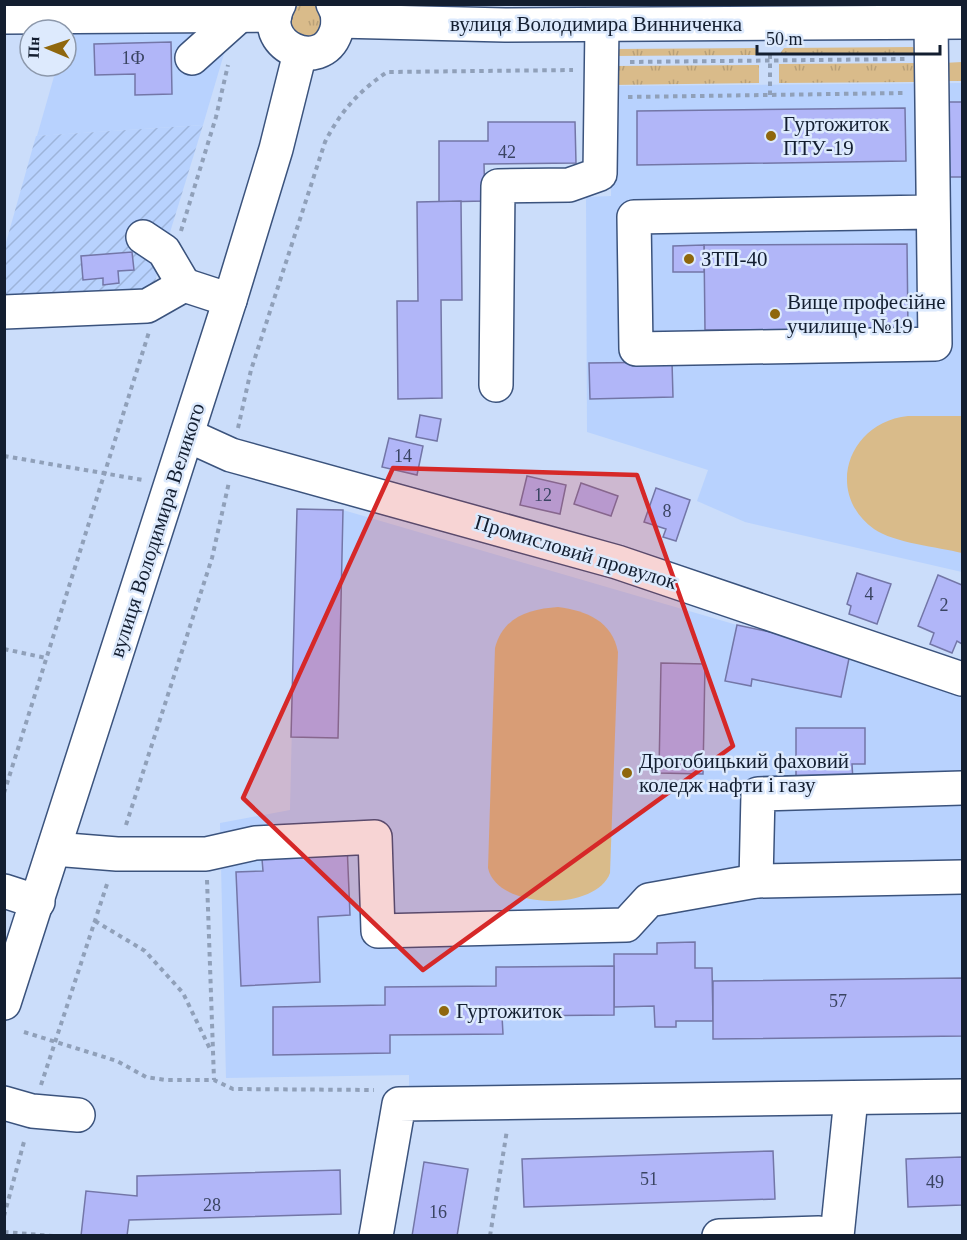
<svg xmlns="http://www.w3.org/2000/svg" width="967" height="1240" viewBox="0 0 967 1240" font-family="Georgia,serif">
<defs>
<pattern id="industrial-furrows" width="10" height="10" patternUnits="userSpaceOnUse" patternTransform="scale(1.5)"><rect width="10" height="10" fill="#b8d2fe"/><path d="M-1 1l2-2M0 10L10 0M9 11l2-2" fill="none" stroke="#9db4da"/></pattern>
<pattern id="grass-tufts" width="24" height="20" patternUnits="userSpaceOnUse" patternTransform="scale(1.5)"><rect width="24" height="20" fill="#d9bb8a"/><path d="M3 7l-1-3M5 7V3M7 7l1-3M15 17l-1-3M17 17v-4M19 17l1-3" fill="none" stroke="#b9a077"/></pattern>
</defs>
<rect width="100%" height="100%" fill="#cbddfa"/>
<g fill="#b8d2fe">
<polygon points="68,30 231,30 203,125 37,136 57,66 66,66"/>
<polygon points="962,83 962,572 745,522 697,501 708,470 587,432 586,197 611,196 612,86"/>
<polygon points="297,509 343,510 737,625 851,649 962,691 962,1080 409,1087 409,1075 226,1078 220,823 290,810"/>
</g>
<polygon fill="url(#industrial-furrows)" points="203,125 152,291 5,299 5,246 36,136"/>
<g fill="url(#grass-tufts)">
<polygon points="314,4 321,10 324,26 310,39 289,32 293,7"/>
<polygon points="913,47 917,53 779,55 784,48"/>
<polygon points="755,48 758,55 613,56 618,49"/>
<polygon points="962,62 962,81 943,81 943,63"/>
<polygon points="917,63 917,82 779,83 779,64"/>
<polygon points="759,65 759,83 612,85 612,66"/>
</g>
<g fill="#d9bb8a">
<path d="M 908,416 L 962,416 L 962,553 C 938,547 894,543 874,529 C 824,493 848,422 908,416 Z"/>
<path d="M 558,607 C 587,611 612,621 618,652 L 610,873 C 596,912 497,910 488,868 L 495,648 C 503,617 529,609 558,607 Z"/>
</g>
<g fill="#b1b6f8" stroke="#7376a7" stroke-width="1.5">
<polygon points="171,42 172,94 135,95 135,74 95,75 94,44"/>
<rect x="946" y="102" width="16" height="75"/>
<polygon points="905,108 906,161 637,165 637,111"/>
<polygon points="488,122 575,122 576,163 484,164 485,201 439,202 439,141 488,141"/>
<polygon points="461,201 462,300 441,300 442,398 398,399 397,301 418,301 417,202"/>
<polygon points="907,244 908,329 705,330 704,245"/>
<polygon points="704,245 704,272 673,272 673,246"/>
<polygon points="132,252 134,270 118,271 119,283 103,285 103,278 83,280 81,256"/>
<polygon points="672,362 673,397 590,399 589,363"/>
<polygon points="420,415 441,419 437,441 416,437"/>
<polygon points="389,438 423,446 417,475 382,467"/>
<polygon points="527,476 566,485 560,514 520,505"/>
<polygon points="581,483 618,496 611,516 574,504"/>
<polygon points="656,488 690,500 676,541 663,537 666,529 644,522"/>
<polygon points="297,509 343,510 338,738 291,737"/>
<polygon points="857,573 891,584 877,624 849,614 851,606 847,604"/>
<polygon points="938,575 962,585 962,644 957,641 952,653 930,644 934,633 918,626"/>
<polygon points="737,625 851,649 841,697 752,679 751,686 725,681"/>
<polygon points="661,663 705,664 703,774 659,773"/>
<polygon points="796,728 865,728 865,764 852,764 853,781 796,781"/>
<polygon points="347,844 350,915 318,917 320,982 241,986 236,872 263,871 261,847"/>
<polygon points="695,942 695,968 712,968 713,1021 676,1021 676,1027 655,1027 654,1006 614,1007 614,954 657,954 657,943"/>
<polygon points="614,966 614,1015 502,1016 503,1034 390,1035 390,1053 273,1055 273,1007 385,1005 385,987 496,986 496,967"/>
<polygon points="962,978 962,1036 713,1039 713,981"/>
<polygon points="773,1151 775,1199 524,1207 522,1159"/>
<polygon points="962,1157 962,1205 908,1207 906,1159"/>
<polygon points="424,1162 468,1169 457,1236 412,1236"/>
<polygon points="340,1170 341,1214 129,1220 127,1236 81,1236 86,1191 137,1196 137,1176"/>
</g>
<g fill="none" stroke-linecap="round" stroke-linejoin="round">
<defs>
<g id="minor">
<path d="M 279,4 C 255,44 321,76 336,32 C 339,23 338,12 333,4"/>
<polyline points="4,17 275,15"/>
<polyline points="338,21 505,25 962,22"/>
<polyline points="931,22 935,344 636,349 634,217 931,212"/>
<polyline points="192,58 240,15"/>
<polyline points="143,237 164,251 184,285"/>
<polyline points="4,312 147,306 184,285 230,300"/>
<polyline points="496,385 498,186 569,185 600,174 602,25"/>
<polyline points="187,435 231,455 617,562 962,679"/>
<polyline points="54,849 117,854 206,854 255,843 375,837 378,931 626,925 649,900 756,881 962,877"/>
<polyline points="756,881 758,794 962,788"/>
<polyline points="4,891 38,902"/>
<polyline points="4,1003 230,300 276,149 300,53"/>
<polyline points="4,1103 32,1111 78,1115"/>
<polyline points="376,1236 399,1104 962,1096"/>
<polyline points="719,1236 819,1233 829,1236"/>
<polyline points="837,1236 851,1098"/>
</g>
</defs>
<use href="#minor" stroke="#3b537d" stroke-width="36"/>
<g stroke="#90a0b9" stroke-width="4" stroke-dasharray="4.5 4.5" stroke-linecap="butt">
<polyline points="630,62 905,59"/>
<polyline points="770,95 770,51"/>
<polyline points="628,97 903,93"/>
<polyline points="181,231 216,117 228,65"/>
<path d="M 238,428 L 251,370 L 325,142 C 340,112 359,91 387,72 L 573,70"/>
<polyline points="4,456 143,480"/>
<polyline points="4,649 46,658"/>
<polyline points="4,793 149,332"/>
<polyline points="126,825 212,558 229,482"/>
<polyline points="207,880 214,1080"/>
<polyline points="95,921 145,951 183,993 211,1051"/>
<polyline points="24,1032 117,1061 146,1077 165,1080 214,1080 233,1089 374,1090"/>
<polyline points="41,1085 108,881"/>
<polyline points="4,1216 25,1138"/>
<polyline points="4,1232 53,1236"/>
<polyline points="490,1236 507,1130"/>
</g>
<use href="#minor" stroke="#fff" stroke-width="33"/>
</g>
<path fill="#d62828" fill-opacity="0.2" stroke="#d62828" stroke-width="4.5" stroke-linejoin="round" d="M 393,468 L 637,475 L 733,746 L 423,970 L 243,798 Z"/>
<g fill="#8f670d" stroke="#ddeafd" stroke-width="2">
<circle cx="771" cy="136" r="6"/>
<circle cx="689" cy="259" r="6"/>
<circle cx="775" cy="314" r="6"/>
<circle cx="627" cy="773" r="6"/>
<circle cx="444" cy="1011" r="6"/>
</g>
<g text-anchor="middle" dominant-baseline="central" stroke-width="5" stroke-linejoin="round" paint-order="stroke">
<g font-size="18" fill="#3a4462">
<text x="133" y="58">1Ф</text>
<text x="507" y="152">42</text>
<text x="403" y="456">14</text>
<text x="543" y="495">12</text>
<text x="667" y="511">8</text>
<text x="869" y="594">4</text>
<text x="944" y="605">2</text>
<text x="838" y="1001">57</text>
<text x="649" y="1179">51</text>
<text x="935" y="1182">49</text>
<text x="212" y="1205">28</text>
<text x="438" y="1212">16</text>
</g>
<g font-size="21" fill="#131e30" stroke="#ddeafd">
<text x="596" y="24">вулиця Володимира Винниченка</text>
<text transform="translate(157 530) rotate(-72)">вулиця Володимира Великого</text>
<text transform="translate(576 552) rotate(17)">Промисловий провулок</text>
</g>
<g font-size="21" fill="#131e30" stroke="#ddeafd" text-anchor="start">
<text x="783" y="124">Гуртожиток<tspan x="783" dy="24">ПТУ-19</tspan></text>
<text x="701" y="259">ЗТП-40</text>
<text x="787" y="302">Вище професійне<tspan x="787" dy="24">училище №19</tspan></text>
<text x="639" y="761">Дрогобицький фаховий<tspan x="639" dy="24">коледж нафти і газу</tspan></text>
<text x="456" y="1011">Гуртожиток</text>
</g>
</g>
<rect width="967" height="1240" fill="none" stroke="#131e30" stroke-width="12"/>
<g transform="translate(48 48) rotate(272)"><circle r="28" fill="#ddeafd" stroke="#8c98ab" stroke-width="1.5"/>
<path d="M0-4.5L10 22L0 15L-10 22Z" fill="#8f670d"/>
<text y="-9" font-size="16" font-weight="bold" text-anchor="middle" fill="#131e30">Пн</text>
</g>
<path d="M757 45v9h183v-9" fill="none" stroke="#131e30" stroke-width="3"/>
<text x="766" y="45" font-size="18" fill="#131e30" stroke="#ddeafd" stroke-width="4.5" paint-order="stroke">50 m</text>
</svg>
